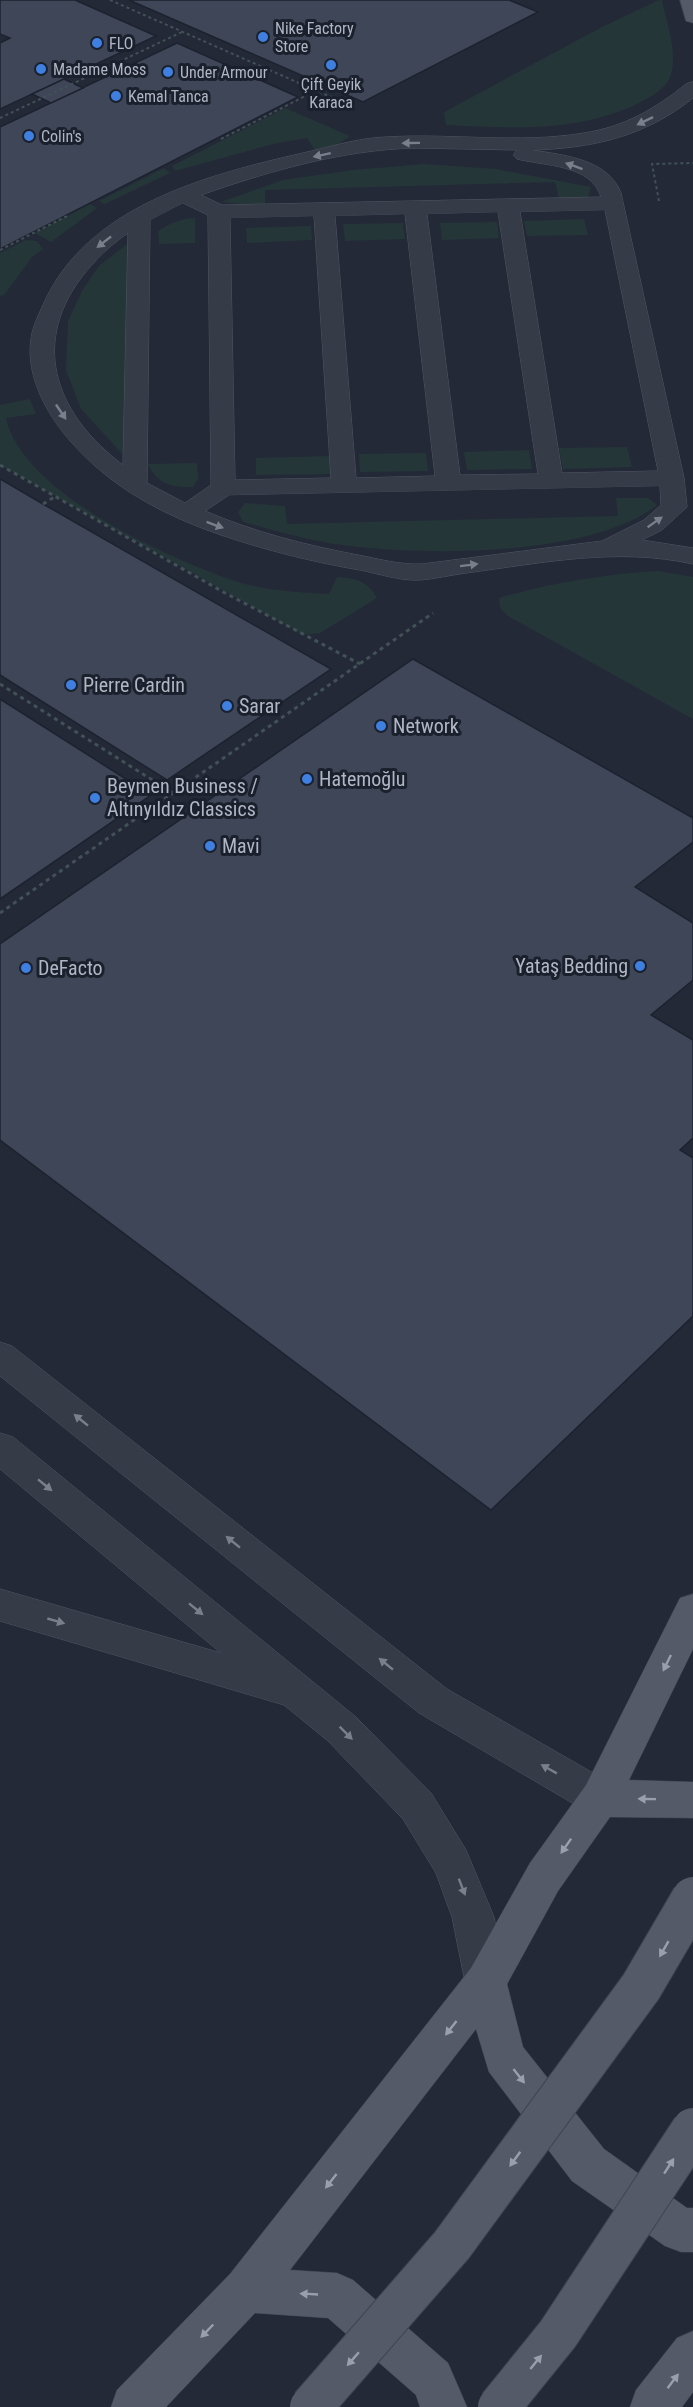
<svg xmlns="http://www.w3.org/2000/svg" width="693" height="2407" viewBox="0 0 693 2407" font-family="'Roboto Condensed',sans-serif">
<rect width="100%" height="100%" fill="#232937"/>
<g fill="#253639">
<path d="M 659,0 L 662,0 C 666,22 679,55 670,77 C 665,90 647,99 635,105 C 572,133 514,128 446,125 L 444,112 L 602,27 Z"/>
<polygon points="285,108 350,136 334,147 315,150 307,138 273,144 175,171 172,166"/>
<polygon points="424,164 496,169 591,187 588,197 559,198 555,182 265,190 265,206 221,202 283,180 353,170"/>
<polygon points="164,168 170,173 105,204 99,201"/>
<polygon points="90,204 97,208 51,242 35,233"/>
<path d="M 195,218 L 195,243 L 159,244 L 158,231 C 170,223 180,219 195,218 Z"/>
<polygon points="584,219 588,235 527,236 524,221"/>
<polygon points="497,222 499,238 442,240 440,223"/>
<polygon points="403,223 405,239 345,241 343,224"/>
<polygon points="311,226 312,240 247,243 246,228"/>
<polygon points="26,240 37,241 43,249 32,257 4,295 0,296 0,253"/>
<polygon points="131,241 126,458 81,409 66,370 68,321 82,291 99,266"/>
<path d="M 30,399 L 36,414 L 6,418 C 22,493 171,560 238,582 C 267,591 299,592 329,594 L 337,577 C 355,578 368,581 377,598 L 320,633 L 303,635 L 11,471 L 0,465 L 0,405 Z"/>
<polygon points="627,447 632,467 563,469 559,448"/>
<polygon points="529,450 532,469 467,470 464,452"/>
<polygon points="426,453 428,471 360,472 359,454"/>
<polygon points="330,456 331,474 256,475 256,458"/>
<path d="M 197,463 L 198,479 L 193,487 C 173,488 157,484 148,464 Z"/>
<path d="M 616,498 L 648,498 L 657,505 C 590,559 406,557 323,542 C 296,537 269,529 243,522 L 238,512 L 245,503 L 285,506 L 287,524 L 618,516 Z"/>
<path d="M 659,571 L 693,577 L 693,719 L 508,616 L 500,608 L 499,598 C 550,583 605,574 659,571 Z"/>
</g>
<g fill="#3f4657" stroke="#1d222f" stroke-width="1.5">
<polygon points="0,0 75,0 156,36 0,109 0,43 10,38 0,34"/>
<polygon points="129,0 509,0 538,12 363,102"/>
<polygon points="177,43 298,97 0,249 0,127"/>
<polygon points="64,79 83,88 51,103 32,94"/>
<polygon points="0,479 43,504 331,669 167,780 0,675"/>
<polygon points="413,659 693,818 693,842 635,887 693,923 693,980 651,1015 693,1040 693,1138 680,1150 693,1158 693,1316 491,1510 0,1140 0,944"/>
<polygon points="0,699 151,795 0,899"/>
</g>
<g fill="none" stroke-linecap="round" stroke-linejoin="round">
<defs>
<g id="service">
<path d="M 693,82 L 693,98 C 644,137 593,148 532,150 C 563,155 608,159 621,193 L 684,478 L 687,507 L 662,530 L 642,540 L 693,548 L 693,564 C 617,547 542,563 466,573 C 450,575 435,579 420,580 C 400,581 380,574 360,570 C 325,564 290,556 256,546 C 187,526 121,498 73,444 C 47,416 23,373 32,333 C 34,324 39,314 43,305 C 86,206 207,175 303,153 C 330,147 358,138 386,137 C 452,133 519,144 584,133 C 624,127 655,109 686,84 ZM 414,148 L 517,150 L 513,155 L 517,159 C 544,166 591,164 601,197 L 222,205 L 201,195 C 269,171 342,150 414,148 ZM 183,203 L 208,215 L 211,485 L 185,503 L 147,483 L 150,220 ZM 605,210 L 658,471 L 562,473 L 520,212 ZM 498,212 L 538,474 L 460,475 L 427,214 ZM 405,214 L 435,476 L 356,478 L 335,216 ZM 314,216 L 331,478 L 235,480 L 230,218 ZM 128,233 L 123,465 C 59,417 29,348 81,278 C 94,261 110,245 128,233 ZM 660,486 L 661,505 L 644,520 L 602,541 L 422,564 C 400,565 379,559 358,555 C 305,545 254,532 205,511 L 229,495 Z"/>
<polygon points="0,1342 12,1346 447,1689 614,1785 620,1798 614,1811 600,1816 586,1811 419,1713 0,1376"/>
<polygon points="0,1433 13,1437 356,1717 431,1793 466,1850 494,1917 507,1982 501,1996 486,2002 471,1996 465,1982 452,1917 436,1873 403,1819 328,1741 284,1705 0,1621 0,1589 221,1653 0,1469"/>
</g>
<g id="primary">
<polygon points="680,0 693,0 693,23 686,21"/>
<polygon points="693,1594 693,1649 629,1780 693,1782 693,1818 610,1817 558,1891 507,1984 523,2047 604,2149 687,2208 693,2208 693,2252 681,2252 665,2246 572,2181 489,2072 476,2029 290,2270 337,2273 353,2280 448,2363 467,2407 420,2407 416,2395 328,2318 255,2313 166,2407 111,2407 117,2390 230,2274 471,1968 530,1863 586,1785 680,1598"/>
<polygon points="693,2331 693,2392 682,2407 630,2407 636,2390 677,2338"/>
</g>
</defs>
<use href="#service" stroke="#515663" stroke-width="1"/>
<use href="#primary" stroke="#3f4451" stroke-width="1"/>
<g stroke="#425156" stroke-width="2" stroke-dasharray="3 3" stroke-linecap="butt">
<polyline points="110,0 356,108"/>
<polyline points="0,118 182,32"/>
<polyline points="221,139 317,90"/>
<polyline points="659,201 652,164 693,163"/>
<polyline points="0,250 67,216"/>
</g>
<g stroke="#425156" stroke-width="3" stroke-dasharray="4 4" stroke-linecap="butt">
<polyline points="0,465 225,593 360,664"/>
<polyline points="43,504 56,496"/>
<polyline points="0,684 173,793 433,613"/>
<polyline points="0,913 173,793"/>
</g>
<use href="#service" fill="#363b48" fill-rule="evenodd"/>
<use href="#primary" fill="#545a68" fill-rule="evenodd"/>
<defs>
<g id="primary-bridge">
<polyline points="311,2407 452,2245 641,1987 693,1898"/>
<polyline points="499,2407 558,2334 693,2129"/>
</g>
</defs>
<use href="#primary-bridge" stroke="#3f4451" stroke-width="44" stroke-linecap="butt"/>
<use href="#primary-bridge" stroke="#545a68" stroke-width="42"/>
</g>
<defs><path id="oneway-solid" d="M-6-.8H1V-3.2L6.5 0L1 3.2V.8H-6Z" transform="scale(1.5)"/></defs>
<g fill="#7a7f8c">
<use href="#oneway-solid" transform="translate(645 121) rotate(154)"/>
<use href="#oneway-solid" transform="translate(411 143) rotate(179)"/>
<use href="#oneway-solid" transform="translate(322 155) rotate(168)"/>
<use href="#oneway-solid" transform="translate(574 166) rotate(-160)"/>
<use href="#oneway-solid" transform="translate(104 242) rotate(142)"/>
<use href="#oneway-solid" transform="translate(61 412) rotate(56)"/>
<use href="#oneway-solid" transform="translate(655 522) rotate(-35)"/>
<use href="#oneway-solid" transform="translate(215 525) rotate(20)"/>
<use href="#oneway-solid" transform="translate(469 565) rotate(-7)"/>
<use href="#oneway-solid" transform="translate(81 1420) rotate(-141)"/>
<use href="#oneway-solid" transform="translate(45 1485) rotate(39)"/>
<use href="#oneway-solid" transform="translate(233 1542) rotate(-141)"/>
<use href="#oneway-solid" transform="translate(196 1609) rotate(39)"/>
<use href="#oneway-solid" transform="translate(56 1621) rotate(16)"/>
<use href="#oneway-solid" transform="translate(386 1664) rotate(-141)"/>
<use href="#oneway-solid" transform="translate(346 1733) rotate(45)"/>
<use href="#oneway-solid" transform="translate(549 1769) rotate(-151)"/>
<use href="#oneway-solid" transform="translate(462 1887) rotate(69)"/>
</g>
<g fill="#9a9fad">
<use href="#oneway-solid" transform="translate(667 1663) rotate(116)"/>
<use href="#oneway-solid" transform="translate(647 1799) rotate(-179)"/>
<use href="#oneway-solid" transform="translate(566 1846) rotate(125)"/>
<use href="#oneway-solid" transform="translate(664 1949) rotate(120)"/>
<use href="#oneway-solid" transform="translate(451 2028) rotate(128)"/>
<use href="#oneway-solid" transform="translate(519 2076) rotate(52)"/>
<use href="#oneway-solid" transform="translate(515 2159) rotate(126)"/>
<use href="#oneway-solid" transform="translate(669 2166) rotate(-57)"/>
<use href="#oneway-solid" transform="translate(331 2181) rotate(128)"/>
<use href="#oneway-solid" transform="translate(309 2294) rotate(-177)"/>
<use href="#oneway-solid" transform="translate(207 2331) rotate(134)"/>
<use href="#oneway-solid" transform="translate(353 2359) rotate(131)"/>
<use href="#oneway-solid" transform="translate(536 2362) rotate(-51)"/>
<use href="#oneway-solid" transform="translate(673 2381) rotate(-53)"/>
</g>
<g fill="#3f7fe0" stroke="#1b202d" stroke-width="2">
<circle cx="263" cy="37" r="6"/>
<circle cx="97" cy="43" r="6"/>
<circle cx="331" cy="65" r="6"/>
<circle cx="41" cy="69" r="6"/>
<circle cx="168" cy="72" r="6"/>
<circle cx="116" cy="96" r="6"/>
<circle cx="29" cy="136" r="6"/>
<circle cx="71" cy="685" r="6"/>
<circle cx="227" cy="706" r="6"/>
<circle cx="381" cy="726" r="6"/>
<circle cx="307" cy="779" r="6"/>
<circle cx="95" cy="798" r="6"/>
<circle cx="210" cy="846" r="6"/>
<circle cx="640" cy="966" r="6"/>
<circle cx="26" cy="968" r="6"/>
</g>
<g text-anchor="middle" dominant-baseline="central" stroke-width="6" stroke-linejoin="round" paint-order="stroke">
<g font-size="16" fill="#b1b6c4" stroke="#1b202d" text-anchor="start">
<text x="275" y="28">Nike Factory<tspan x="275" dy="18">Store</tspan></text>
<text x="109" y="43">FLO</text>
<text x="53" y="69">Madame Moss</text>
<text x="180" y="72">Under Armour</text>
<text x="331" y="84" text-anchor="middle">Çift Geyik<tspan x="331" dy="18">Karaca</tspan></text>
<text x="128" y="96">Kemal Tanca</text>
<text x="41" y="136">Colin's</text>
</g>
<g font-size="20" fill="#b1b6c4" stroke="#1b202d" text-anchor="start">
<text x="83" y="685">Pierre Cardin</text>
<text x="239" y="706">Sarar</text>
<text x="393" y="726">Network</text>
<text x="319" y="779">Hatemoğlu</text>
<text x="107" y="786">Beymen Business /<tspan x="107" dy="23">Altınyıldız Classics</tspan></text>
<text x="222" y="846">Mavi</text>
<text x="628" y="966" text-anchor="end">Yataş Bedding</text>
<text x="38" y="968">DeFacto</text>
</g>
</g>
</svg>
